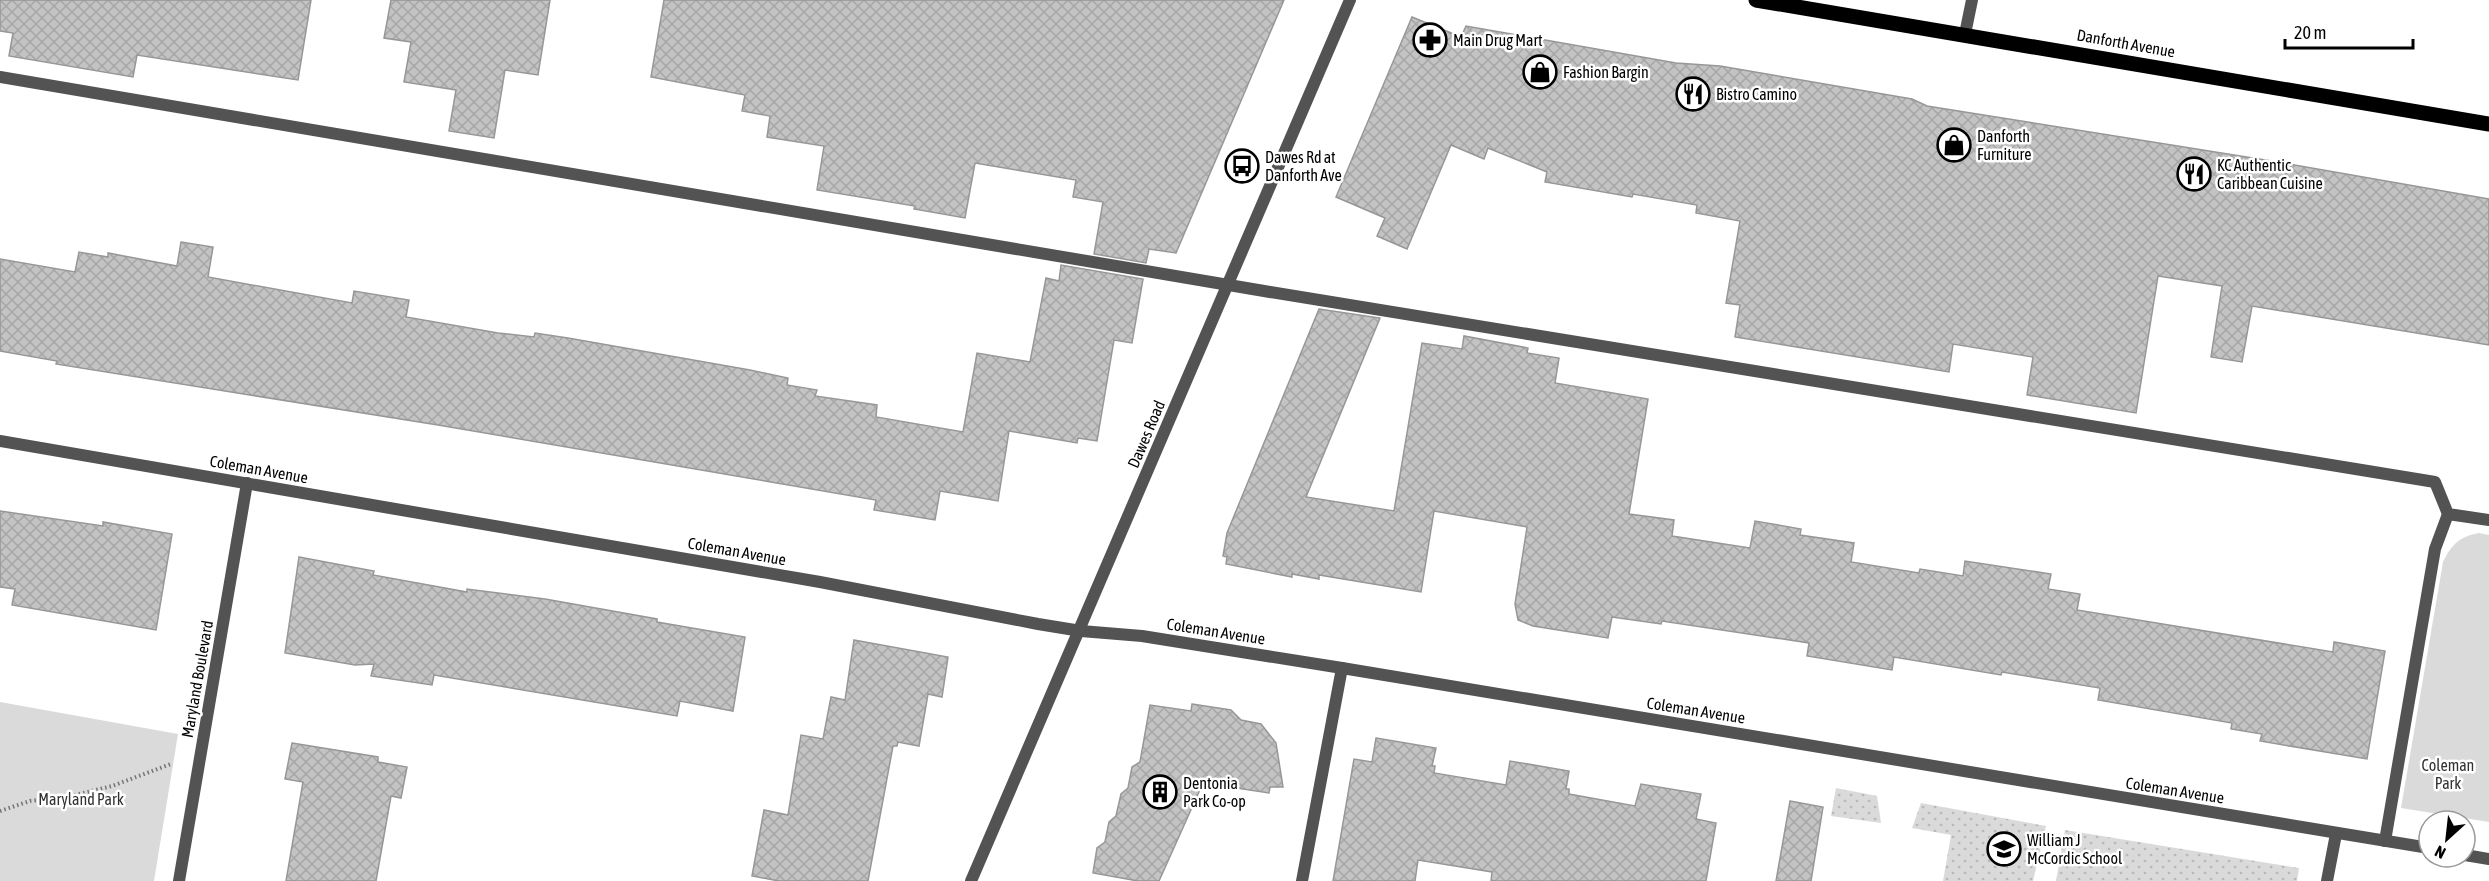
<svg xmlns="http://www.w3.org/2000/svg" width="2489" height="881" viewBox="0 0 2489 881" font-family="'Asap Condensed',sans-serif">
<defs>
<pattern id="grass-dots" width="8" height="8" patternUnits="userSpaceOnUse" patternTransform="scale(1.5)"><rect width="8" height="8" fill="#dadada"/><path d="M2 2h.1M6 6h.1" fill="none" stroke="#b9b9b9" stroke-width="1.8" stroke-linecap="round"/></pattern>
<pattern id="building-cross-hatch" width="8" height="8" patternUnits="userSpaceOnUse" patternTransform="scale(1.5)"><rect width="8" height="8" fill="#c3c3c3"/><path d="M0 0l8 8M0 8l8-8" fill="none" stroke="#a6a6a6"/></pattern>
</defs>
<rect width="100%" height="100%" fill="#fff"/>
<g fill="url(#grass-dots)">
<polygon points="1836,788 1877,796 1881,823 1831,816"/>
<polygon points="1921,803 2046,826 2033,881 1943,881 1951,835 1912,828"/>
<polygon points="2065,830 2299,868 2297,881 2056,881"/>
</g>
<g fill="#dadada">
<path d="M 2479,533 L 2489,535 L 2489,822 L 2401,808 L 2443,562 C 2451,545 2460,536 2479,533 Z"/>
<polygon points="0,702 178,734 154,881 0,881"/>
</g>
<g fill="url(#building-cross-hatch)" stroke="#979797" stroke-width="1.5">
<polygon points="0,0 311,0 298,80 137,55 133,77 9,56 13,33 0,31"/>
<polygon points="391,0 550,0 538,75 505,70 494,138 449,131 456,90 404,82 411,42 384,38"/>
<polygon points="664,0 1284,0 1176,253 1149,249 1146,263 1094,254 1103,202 1073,197 1076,180 975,163 965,218 914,209 915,206 817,190 824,146 767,137 770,116 742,111 745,95 651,77"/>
<polygon points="1412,17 1461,37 1466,26 1676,63 1720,66 1912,99 1927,106 2278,162 2489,199 2489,345 2252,306 2242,362 2211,357 2222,286 2158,276 2136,413 2027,395 2033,357 1953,344 1949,372 1735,337 1740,305 1726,303 1740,221 1696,213 1697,205 1633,194 1632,197 1545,182 1547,172 1488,148 1484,159 1451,145 1407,249 1377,236 1385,218 1336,197"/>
<polygon points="181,242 213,247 208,277 352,303 354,291 409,300 406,317 498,333 534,337 535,333 568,338 750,370 788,378 787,385 817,390 815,396 877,405 876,417 963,432 977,353 1030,362 1046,278 1059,281 1061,265 1143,279 1132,343 1114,340 1097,441 1078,438 1077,443 1009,431 998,501 940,491 935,520 874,510 876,500 438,425 56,364 57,361 0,351 0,259 75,272 79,252 108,257 108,253 177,266"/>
<polygon points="1319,309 1380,318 1306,497 1394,511 1422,343 1462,349 1464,336 1528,348 1527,353 1559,358 1555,383 1648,399 1629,514 1674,520 1672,536 1750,548 1755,521 1801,529 1800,535 1854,543 1851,562 1919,573 1920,569 1963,576 1965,561 2051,574 2048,589 2080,594 2077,610 2333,652 2334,642 2385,651 2367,759 2260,741 2262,734 2231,729 2232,723 2098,700 2100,688 2002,672 2001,675 1894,657 1892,670 1807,656 1809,643 1662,621 1661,624 1612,617 1608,638 1533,626 1518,620 1515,604 1527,527 1434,511 1421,592 1319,575 1319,579 1292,574 1292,577 1226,564 1227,557 1223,556 1227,533"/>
<polygon points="0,511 103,526 103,522 172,534 156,630 12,605 15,589 0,587"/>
<polygon points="299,557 374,571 373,575 467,592 467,589 545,599 657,619 657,622 745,637 733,711 680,701 677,716 434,675 432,685 371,676 374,664 355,665 285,653"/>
<polygon points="854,640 948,657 942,697 928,694 919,746 898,742 897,746 893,746 868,881 779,881 752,876 764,810 788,815 801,735 823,739 831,697 845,700"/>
<polygon points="1192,704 1231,710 1241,720 1261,724 1276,743 1283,787 1270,787 1269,793 1203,783 1159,881 1138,881 1093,873 1097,848 1105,842 1109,822 1116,816 1121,794 1128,788 1132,767 1140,762 1150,705 1191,711"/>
<polygon points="1376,738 1436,748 1432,766 1435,766 1434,773 1506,785 1510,761 1569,771 1566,789 1569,789 1569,794 1635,806 1641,784 1701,794 1696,819 1716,823 1706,881 1491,881 1492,872 1418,860 1415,881 1333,881 1354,759 1372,762"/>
<polygon points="292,743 378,757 378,762 407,767 401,798 391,796 376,881 286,881 303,782 285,779"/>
<polygon points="1790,801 1823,807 1811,881 1776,881"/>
</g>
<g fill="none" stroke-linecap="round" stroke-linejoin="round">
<polyline stroke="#757575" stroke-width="4" stroke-dasharray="1.5 3" stroke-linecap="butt" points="0,811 30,801 71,796 112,786 171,764"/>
<g stroke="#535353" stroke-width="12">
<polyline points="0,77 1270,292 2435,482 2448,514 2489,520"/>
<polyline points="2385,841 2435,549 2448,514"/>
<polyline points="1302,881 1342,668"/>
<polyline points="2327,881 2336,834"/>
</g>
<g stroke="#535353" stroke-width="12">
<polyline points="1965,34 1972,0"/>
<polyline points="0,441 820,582 1038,624 1081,631 1142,636 1342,668 2429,848"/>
<polyline points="2465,855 2489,859"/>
<polyline points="179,881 247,483"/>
</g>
<polyline stroke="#535353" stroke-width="12" points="971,881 1350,0"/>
<polyline stroke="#000" stroke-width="15" points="1756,0 2489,124"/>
</g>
<defs>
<symbol id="pharmacy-ring" viewBox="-11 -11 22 22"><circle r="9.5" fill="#fff" stroke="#000" stroke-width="1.5"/><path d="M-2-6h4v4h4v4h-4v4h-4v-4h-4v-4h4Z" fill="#000"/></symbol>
<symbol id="shop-ring" viewBox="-11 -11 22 22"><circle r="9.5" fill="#fff" stroke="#000" stroke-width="1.5"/><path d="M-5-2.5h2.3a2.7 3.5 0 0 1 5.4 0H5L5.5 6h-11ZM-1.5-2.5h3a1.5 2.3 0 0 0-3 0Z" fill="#000"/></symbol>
<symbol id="restaurant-ring" viewBox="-11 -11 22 22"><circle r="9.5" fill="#fff" stroke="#000" stroke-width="1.5"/><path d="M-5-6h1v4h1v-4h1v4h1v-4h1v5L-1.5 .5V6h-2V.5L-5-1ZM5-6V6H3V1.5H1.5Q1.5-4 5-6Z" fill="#000"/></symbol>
<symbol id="bus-ring" viewBox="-11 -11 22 22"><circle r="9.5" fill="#fff" stroke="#000" stroke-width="1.5"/><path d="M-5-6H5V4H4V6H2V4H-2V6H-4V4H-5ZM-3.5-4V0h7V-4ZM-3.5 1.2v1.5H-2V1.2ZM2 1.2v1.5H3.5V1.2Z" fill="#000"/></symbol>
<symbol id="building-ring" viewBox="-11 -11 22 22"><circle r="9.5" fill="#fff" stroke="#000" stroke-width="1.5"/><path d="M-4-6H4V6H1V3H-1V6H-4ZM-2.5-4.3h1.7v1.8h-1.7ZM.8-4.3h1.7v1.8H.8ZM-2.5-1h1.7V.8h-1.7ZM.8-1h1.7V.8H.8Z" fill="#000"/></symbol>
<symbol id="school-ring" viewBox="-11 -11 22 22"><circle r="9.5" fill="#fff" stroke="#000" stroke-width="1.5"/><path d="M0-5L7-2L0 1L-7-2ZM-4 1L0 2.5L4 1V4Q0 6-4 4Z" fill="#000"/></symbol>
</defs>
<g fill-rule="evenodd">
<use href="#pharmacy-ring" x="1411" y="21" width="38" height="38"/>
<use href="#shop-ring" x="1521" y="53" width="38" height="38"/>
<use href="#restaurant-ring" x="1674" y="75" width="38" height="38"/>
<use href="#shop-ring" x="1935" y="126" width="38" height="38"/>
<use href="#bus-ring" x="1223" y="147" width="38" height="38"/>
<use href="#restaurant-ring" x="2175" y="155" width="38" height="38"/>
<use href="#building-ring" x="1141" y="773" width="38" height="38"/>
<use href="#school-ring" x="1985" y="830" width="38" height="38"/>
</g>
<g text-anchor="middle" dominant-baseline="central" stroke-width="5" stroke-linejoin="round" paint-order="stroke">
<g font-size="16" fill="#000" stroke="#fff" text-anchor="start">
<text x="1453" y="40">Main Drug Mart</text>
<text x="1563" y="72">Fashion Bargin</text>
<text x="1716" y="94">Bistro Camino</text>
<text x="1977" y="136">Danforth<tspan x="1977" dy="18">Furniture</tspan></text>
<text x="1265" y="157">Dawes Rd at<tspan x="1265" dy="18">Danforth Ave</tspan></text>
<text x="2217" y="165">KC Authentic<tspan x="2217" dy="18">Caribbean Cuisine</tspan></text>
<text x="1183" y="783">Dentonia<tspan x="1183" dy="18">Park Co-op</tspan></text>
<text x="2027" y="840">William J<tspan x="2027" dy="18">McCordic School</tspan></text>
</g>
<g font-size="16" fill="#000" stroke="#fff">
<text transform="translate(2126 43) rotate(10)">Danforth Avenue</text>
<text transform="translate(1146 434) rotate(-67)">Dawes Road</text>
<text transform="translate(259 469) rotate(10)">Coleman Avenue</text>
<text transform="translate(737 551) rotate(10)">Coleman Avenue</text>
<text transform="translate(1216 631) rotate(9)">Coleman Avenue</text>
<text transform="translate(197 679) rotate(-80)">Maryland Boulevard</text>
<text transform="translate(1696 710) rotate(9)">Coleman Avenue</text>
<text transform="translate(2175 790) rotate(9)">Coleman Avenue</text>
</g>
<g font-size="16" fill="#313131" stroke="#fff">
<text x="2448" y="765">Coleman<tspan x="2448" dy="18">Park</tspan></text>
<text x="81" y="799">Maryland Park</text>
</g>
</g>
<g transform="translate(2447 839) rotate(207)"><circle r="28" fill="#ffffff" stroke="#999999" stroke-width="1.5"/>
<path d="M0-4.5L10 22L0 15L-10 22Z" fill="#000000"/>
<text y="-9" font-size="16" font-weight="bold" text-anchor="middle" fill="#000000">N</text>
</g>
<path d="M2285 39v9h128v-9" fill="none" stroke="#000000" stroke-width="3"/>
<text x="2294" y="39" font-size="18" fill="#000000" stroke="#ffffff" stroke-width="4.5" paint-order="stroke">20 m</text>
</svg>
